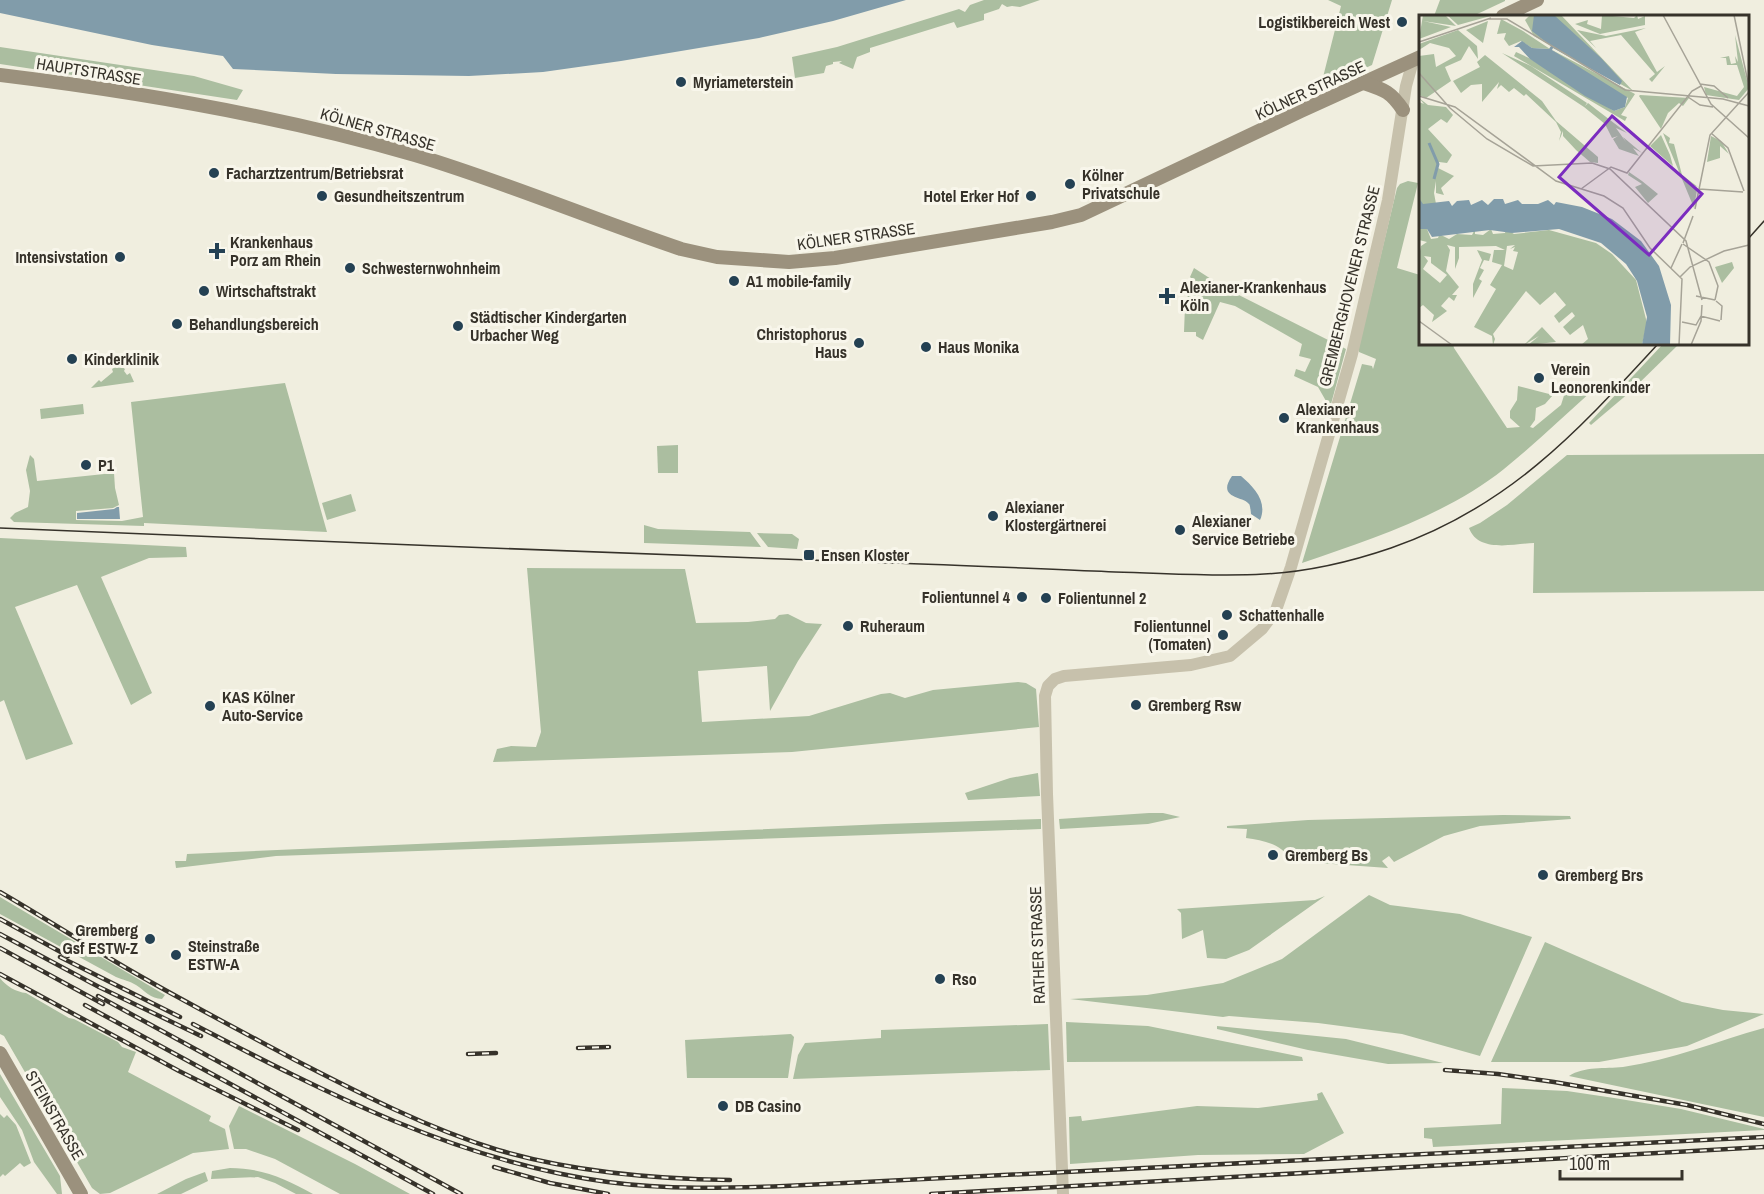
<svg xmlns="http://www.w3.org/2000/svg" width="1764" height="1194" viewBox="0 0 1764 1194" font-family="'Archivo Narrow',sans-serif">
<rect width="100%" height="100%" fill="#f0eedf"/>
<g fill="#abbea0">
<polygon points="984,0 1040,0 1020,7 1012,6 1007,7 1002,4 999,9 984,14 984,20 957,28 954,22 870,48 870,52 857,57 853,69 839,63 842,61 833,62 833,64 826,66 824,73 795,78 792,57 837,47 959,9 965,12 970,5"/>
<polygon points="1328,0 1392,0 1372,65 1320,89 1341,6"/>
<polygon points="1440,0 1505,0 1505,1 1473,16 1434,16"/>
<polygon points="0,47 194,76 243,90 237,100 0,64"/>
<path d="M 1408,181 L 1418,183 L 1397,268 L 1420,275 L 1420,344 L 1453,344 L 1454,348 L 1507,428 L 1520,427 L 1510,418 L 1510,411 L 1517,400 L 1518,386 L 1553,395 L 1545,404 L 1536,408 L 1535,420 L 1530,427 L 1533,428 L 1561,405 L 1568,383 L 1593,390 C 1564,416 1535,444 1504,469 C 1446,515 1372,539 1302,563 L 1362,364 L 1372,366 L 1373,369 L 1376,359 L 1359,352 L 1359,346 L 1397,188 L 1400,184 Z"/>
<polygon points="1194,268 1225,288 1346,349 1331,404 1326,401 1318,387 1294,376 1296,369 1305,372 1311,359 1299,356 1302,344 1235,306 1220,302 1203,340 1196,336 1196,332 1184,332 1185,306 1190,288 1197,284 1190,277"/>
<polygon points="1663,344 1679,344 1630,392 1591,425 1589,423"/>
<polygon points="119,365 125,369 124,371 127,375 130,373 134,382 91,388 99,380 101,382 113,372 112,369"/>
<polygon points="285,383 327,532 144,523 144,526 14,522 10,518 15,513 28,507 30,491 26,470 30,455 34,459 37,481 114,473 115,488 119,505 113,508 76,511 76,520 122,521 143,517 131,402"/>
<polygon points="83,404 84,414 41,419 40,409"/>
<polygon points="678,445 678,473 658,473 657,446"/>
<path d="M 1764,454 L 1764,591 L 1533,593 L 1534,543 C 1513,544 1478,553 1469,528 L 1480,523 L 1507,505 L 1567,455 Z"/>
<polygon points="351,494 356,511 327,520 322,503"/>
<polygon points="644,525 658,529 750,532 761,547 644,543"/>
<polygon points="757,533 792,534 799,539 797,549 768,547"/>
<polygon points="0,538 186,547 187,557 149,558 101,577 152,693 131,705 77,585 15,607 73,744 26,760 4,700 0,702"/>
<polygon points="527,568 685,569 696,623 748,622 775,619 779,615 788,614 806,623 822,624 798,661 770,711 767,666 698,671 702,722 809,716 881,694 890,693 905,698 933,690 1018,682 1026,683 1036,689 1039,727 792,752 493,762 497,749 511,746 536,747 541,732"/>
<polygon points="1038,773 1040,796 968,800 965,793 1010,778"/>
<polygon points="1149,813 1163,813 1180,817 1148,824 1060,829 1059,819"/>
<path d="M 1503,815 L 1570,816 L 1571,819 L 1480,826 L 1444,836 L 1394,862 L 1389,856 L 1382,861 L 1388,868 L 1291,861 C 1282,843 1264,841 1246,838 L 1247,829 L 1227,828 L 1227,826 L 1308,820 Z"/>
<polygon points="1041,819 1041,829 276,856 176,868 175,861 186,861 187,854 885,824"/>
<polygon points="1369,895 1390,905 1460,914 1532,937 1480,1056 1402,1034 1318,1023 1229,1016 1223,1017 1070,999 1147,995 1223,983 1282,959"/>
<polygon points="1325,896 1249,950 1226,959 1207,958 1203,930 1182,939 1181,913 1177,909 1315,900"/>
<path d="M 0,897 L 165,995 L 162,999 C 151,999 144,990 136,985 C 130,981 123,980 116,977 L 0,914 Z"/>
<polygon points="1545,942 1682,1002 1723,1010 1764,1014 1687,1046 1599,1062 1491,1062"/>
<path d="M 0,978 C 6,986 16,992 26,993 L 69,1018 L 74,1019 L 118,1042 L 122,1047 L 136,1052 L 128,1072 L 211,1116 L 209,1121 L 225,1129 L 229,1149 L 193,1153 L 110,1193 L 100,1194 L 92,1188 L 4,1036 L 0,1034 Z"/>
<polygon points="1066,1022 1148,1026 1302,1057 1303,1061 1067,1062"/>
<polygon points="1048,1024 1050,1070 793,1079 798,1055 805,1043 881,1038 881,1030"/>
<polygon points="1217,1026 1346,1039 1443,1063 1388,1064 1308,1050 1217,1029"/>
<path d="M 1764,1028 L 1764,1117 L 1569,1076 C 1584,1066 1605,1069 1623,1067 C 1672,1060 1717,1041 1764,1028 Z"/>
<polygon points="791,1034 794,1037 788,1078 687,1078 685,1040"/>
<polygon points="0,1074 60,1176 62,1194 57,1194 34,1162 22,1130 0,1097"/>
<polygon points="1502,1088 1567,1091 1614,1098 1681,1109 1764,1129 1764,1130 1433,1147 1432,1139 1424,1138 1424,1128 1501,1124"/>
<polygon points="1322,1092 1344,1133 1304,1154 1198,1155 1070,1164 1069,1117 1081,1116 1082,1121 1197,1106 1258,1108 1318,1100 1317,1094"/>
<polygon points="239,1106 355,1164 410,1194 340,1194 275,1159 246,1149 234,1149 229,1126"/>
<polygon points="0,1114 4,1118 7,1115 16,1125 31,1163 24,1167 20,1163 5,1176 3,1174 0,1177"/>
<path d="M 230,1168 C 262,1168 286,1179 313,1194 L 296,1194 L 275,1183 L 258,1177 L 211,1179 L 212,1171 Z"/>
<polygon points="205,1172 208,1181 181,1194 157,1194 186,1179"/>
</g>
<g fill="#819caa">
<polygon points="0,0 906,0 833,21 759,38 621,61 543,72 469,76 336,74 233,69 223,56 152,45 0,13"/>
<path d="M 1232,476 L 1241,476 C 1254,487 1268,502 1260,520 L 1251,514 C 1251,513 1250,504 1249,504 C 1244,496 1216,499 1232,476 Z"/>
<polygon points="117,507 119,507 120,519 77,519 77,513 114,509"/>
</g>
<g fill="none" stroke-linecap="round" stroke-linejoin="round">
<polyline stroke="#c7c1ac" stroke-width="12" points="1063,1194 1047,794 1045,696 1048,686 1055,679 1064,676 1191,665 1230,656 1262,629 1276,610 1291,567 1352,354 1388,200 1406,86 1413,61"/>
<g stroke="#9b917d" stroke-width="14">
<polyline points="1503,16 1537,0"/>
<path d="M 0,75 C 140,92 280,116 415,155 C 505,182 592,219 681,249 L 717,257 L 789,262 L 835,258 L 1052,222 L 1081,215 L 1301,111 L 1420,57"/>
<path d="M 1364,83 C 1385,90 1391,92 1403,110"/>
<polyline points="0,1053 81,1194"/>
</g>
<g stroke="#36322a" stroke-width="1.5">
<polyline points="1748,239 1764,221"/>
<path d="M 0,528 C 296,541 593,552 889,563 C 964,565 1040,569 1115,572 C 1165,573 1215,577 1264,574 C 1307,572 1350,562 1391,548 C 1509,507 1577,432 1658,344"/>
</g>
<defs>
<g id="rail">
<path d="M 0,892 C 43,917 85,944 128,969 C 183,1001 239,1030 295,1060 C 361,1094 427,1128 498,1150 C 573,1172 652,1179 730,1180"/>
<polyline points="0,919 68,956"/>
<polyline points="0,934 99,987 201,1036"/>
<polyline points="0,948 103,1004"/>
<polyline points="60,957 180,1017"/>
<polyline points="0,974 179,1071 298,1130"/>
<polyline points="98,996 461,1194"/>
<polyline points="85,1005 433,1194"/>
<path d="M 193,1024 C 324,1092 460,1162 608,1182 C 667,1190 726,1188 785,1186 L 1764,1137"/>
<polyline points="578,1048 609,1047"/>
<polyline points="468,1054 496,1053"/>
<polyline points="1445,1070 1498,1074 1554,1082 1687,1105 1764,1124"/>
<polyline points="494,1167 550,1183 608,1194"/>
<polyline points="931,1194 1764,1147"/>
</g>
</defs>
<use href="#rail" stroke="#36322a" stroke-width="4.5"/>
<use href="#rail" stroke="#f8f6eb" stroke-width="2" stroke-dasharray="7" stroke-linecap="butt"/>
</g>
<g fill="#244153" stroke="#f8f6eb" stroke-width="2">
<circle cx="1402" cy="22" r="6"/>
<circle cx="681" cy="82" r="6"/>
<circle cx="214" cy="173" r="6"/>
<circle cx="1070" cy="184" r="6"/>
<circle cx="322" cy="196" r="6"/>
<circle cx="1031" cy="196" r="6"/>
<path d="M214 242h6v6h6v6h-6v6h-6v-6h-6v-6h6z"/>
<circle cx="120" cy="257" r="6"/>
<circle cx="350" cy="268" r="6"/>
<circle cx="734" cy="281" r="6"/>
<circle cx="204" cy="291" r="6"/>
<path d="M1164 287h6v6h6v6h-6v6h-6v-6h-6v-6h6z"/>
<circle cx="177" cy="324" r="6"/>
<circle cx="458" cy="326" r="6"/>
<circle cx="859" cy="343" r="6"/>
<circle cx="926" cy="347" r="6"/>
<circle cx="72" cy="359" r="6"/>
<circle cx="1539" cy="378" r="6"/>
<circle cx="1284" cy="418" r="6"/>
<circle cx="86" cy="465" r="6"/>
<circle cx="993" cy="516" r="6"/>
<circle cx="1180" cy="530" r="6"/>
<rect x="803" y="549" width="12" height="12" rx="3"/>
<circle cx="1022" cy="597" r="6"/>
<circle cx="1046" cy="598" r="6"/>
<circle cx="1227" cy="615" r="6"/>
<circle cx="848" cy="626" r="6"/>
<circle cx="1223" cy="635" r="6"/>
<circle cx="1136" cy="705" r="6"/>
<circle cx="210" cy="706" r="6"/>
<circle cx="1273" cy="855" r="6"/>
<circle cx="1543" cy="875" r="6"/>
<circle cx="150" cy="939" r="6"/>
<circle cx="176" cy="955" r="6"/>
<circle cx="940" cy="979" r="6"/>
<circle cx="723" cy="1106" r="6"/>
</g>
<g text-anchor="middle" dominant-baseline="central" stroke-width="6" stroke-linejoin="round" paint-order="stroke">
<g font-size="16" font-weight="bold" fill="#36322a" stroke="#f8f6eb" text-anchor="start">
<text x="1390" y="22" text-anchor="end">Logistikbereich West</text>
<text x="693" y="82">Myriameterstein</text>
<text x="226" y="173">Facharztzentrum/Betriebsrat</text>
<text x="1082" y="175">Kölner<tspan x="1082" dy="18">Privatschule</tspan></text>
<text x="334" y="196">Gesundheitszentrum</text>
<text x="1019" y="196" text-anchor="end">Hotel Erker Hof</text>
<text x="230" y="242">Krankenhaus<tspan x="230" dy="18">Porz am Rhein</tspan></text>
<text x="108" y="257" text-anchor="end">Intensivstation</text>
<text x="362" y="268">Schwesternwohnheim</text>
<text x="746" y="281">A1 mobile-family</text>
<text x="1180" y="287">Alexianer-Krankenhaus<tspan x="1180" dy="18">Köln</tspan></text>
<text x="216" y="291">Wirtschaftstrakt</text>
<text x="470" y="317">Städtischer Kindergarten<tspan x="470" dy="18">Urbacher Weg</tspan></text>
<text x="189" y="324">Behandlungsbereich</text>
<text x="847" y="334" text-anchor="end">Christophorus<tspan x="847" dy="18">Haus</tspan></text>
<text x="938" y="347">Haus Monika</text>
<text x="84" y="359">Kinderklinik</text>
<text x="1551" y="369">Verein<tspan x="1551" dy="18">Leonorenkinder</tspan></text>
<text x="1296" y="409">Alexianer<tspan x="1296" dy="18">Krankenhaus</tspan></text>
<text x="98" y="465">P1</text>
<text x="1005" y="507">Alexianer<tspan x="1005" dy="18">Klostergärtnerei</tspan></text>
<text x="1192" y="521">Alexianer<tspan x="1192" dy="18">Service Betriebe</tspan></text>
<text x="821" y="555">Ensen Kloster</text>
<text x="1010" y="597" text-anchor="end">Folientunnel 4</text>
<text x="1058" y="598">Folientunnel 2</text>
<text x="1239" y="615">Schattenhalle</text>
<text x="860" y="626">Ruheraum</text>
<text x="1211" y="626" text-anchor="end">Folientunnel<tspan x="1211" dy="18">(Tomaten)</tspan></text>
<text x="222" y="697">KAS Kölner<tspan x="222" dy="18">Auto-Service</tspan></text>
<text x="1148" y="705">Gremberg Rsw</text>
<text x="1285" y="855">Gremberg Bs</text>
<text x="1555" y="875">Gremberg Brs</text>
<text x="138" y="930" text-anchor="end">Gremberg<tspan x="138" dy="18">Gsf ESTW-Z</tspan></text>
<text x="188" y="946">Steinstraße<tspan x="188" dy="18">ESTW-A</tspan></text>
<text x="952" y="979">Rso</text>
<text x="735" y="1106">DB Casino</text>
</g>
<g font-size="16" fill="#36322a" stroke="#f8f6eb">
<text transform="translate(89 71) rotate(9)">HAUPTSTRASSE</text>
<text transform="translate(1310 90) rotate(-25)">KÖLNER STRASSE</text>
<text transform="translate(378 129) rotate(16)">KÖLNER STRASSE</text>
<text transform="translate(856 236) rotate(-8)">KÖLNER STRASSE</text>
<text transform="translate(1349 286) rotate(-76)">GREMBERGHOVENER STRASSE</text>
<text transform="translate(1037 945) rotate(-92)">RATHER STRASSE</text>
<text transform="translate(55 1115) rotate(60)">STEINSTRASSE</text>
</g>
</g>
<g transform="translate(1419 15)">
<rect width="330" height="330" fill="#f0eedf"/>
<path d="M 4,0 L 26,0 L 37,11 L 4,6 L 32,12 L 0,24 ZM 28,0 L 75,0 L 39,10 ZM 111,0 L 142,0 L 214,76 L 115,21 L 106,5 ZM 183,0 L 215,3 L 218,0 L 219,4 L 226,1 L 226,10 L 181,19 L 156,9 L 169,5 L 168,9 L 182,14 ZM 82,4 L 104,16 L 131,34 L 113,33 L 102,26 L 90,31 L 85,24 L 87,18 L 78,19 ZM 69,6 L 64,28 L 47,15 ZM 227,13 L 216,17 L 238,57 L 246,51 L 233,67 L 230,64 L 236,59 L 202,20 L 171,26 L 177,33 L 158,15 L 187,21 ZM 39,15 L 58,31 L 59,44 L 50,31 L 42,45 L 26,52 L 32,66 L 7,83 L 0,80 L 0,41 L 15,39 L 17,52 L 37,41 L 30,33 L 11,28 L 0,35 L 0,29 ZM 316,20 L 330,73 L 320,85 L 287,80 L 285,72 L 318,81 L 325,72 L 318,50 L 308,50 L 307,43 L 301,43 L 310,41 L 312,49 L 317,48 L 316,41 L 319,47 ZM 133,35 L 216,79 L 202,100 L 208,102 L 206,106 L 95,41 L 97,37 L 110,43 L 195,96 L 206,92 L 209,83 L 156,53 ZM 83,38 L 112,51 L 168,88 L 166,91 L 169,88 L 178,95 L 208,118 L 197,113 L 207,127 L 204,122 L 223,138 L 214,133 L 220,141 L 200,134 L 194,124 L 199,121 L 193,123 L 186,109 L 165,92 ZM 66,40 L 123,86 L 137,106 L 179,142 L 179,148 L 171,147 L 157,135 L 144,121 L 144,116 L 140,126 L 142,117 L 137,107 L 107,79 L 105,81 L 95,73 L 90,77 L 82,70 L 78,74 L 80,67 L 63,87 L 63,69 L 52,70 L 42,78 L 34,66 L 61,52 L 58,47 ZM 220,81 L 221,80 L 270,83 L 264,91 L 260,88 L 249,98 L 242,114 ZM 0,83 L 9,90 L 27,92 L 34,100 L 28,108 L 22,104 L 9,114 L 33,140 L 28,148 L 20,147 L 19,153 L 35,161 L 22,173 L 25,180 L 17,178 L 17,166 L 15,178 L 17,189 L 3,189 L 0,183 L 0,87 L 5,89 ZM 244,118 L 251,123 L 250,128 L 255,129 L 263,160 L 279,172 L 267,167 L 278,175 L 275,193 ZM 242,120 L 251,140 L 254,151 L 231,131 ZM 292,121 L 302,126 L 310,139 L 301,131 L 301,143 L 288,147 ZM 210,157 L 223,166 L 239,179 L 229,188 L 216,172 L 223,169 L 209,160 ZM 0,214 L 8,214 L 12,224 L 19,223 L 22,215 L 22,220 L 30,224 L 38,219 L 53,220 L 56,214 L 56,219 L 64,220 L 72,214 L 74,219 L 86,218 L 87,214 L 95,219 L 130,215 L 177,228 L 193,239 L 217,265 L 228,308 L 223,330 L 162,330 L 169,324 L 164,310 L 151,320 L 144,312 L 156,301 L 153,297 L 140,308 L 135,301 L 147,290 L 136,277 L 121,290 L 107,276 L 74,319 L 76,324 L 74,330 L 73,321 L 55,312 L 77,274 L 71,270 L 83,250 L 73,247 L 75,235 L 86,235 L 77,231 L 40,232 L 40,243 L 36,254 L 36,232 L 28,230 L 31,235 L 27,256 L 40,272 L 33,280 L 38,280 L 35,286 L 30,282 L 22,291 L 28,296 L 13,307 L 15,300 L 4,290 L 0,293 L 0,241 L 2,231 L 8,227 L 0,225 ZM 96,230 L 91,234 L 96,232 L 94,236 L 99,237 L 94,255 L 85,251 L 88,231 ZM 5,241 L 12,242 L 12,248 L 28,260 L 21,268 L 4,254 L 9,246 ZM 58,235 L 72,239 L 70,246 L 65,245 L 61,253 L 65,255 L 60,264 L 63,266 L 54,283 L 54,269 L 63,245 ZM 313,247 L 315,253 L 303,268 L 296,252 ZM 123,312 L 137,327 L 109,330 L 120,321 L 105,330 Z" fill="#abbea0" fill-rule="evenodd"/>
<path d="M 115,0 L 135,0 L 182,43 L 203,66 L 201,70 L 134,33 L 133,35 L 208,82 L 206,92 L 195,96 L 166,81 L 111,44 L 100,32 L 95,32 L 103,26 L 113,33 L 130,34 L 132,31 L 113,16 ZM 0,183 L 4,189 L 30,186 L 33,191 L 38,186 L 50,185 L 52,190 L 63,185 L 69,190 L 75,184 L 84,184 L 86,189 L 99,185 L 103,189 L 119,189 L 129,185 L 135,190 L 137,187 L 163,192 L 193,204 L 222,226 L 240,251 L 252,290 L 251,330 L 223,330 L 228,302 L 218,266 L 207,249 L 182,228 L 140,214 L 93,218 L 71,215 L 13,222 L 8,214 L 0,214 Z" fill="#819caa"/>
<path fill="none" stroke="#819caa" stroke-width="3" d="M 10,128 L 19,149 L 15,164"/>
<path fill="none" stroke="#a6a397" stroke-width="1.5" d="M 244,0 L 292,89 L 330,123M 315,0 L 330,72M 69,4 L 88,4 L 206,75 L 304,84 L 330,91M 0,27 L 72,3M 0,58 L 31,93 L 68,124 L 114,151 L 173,148 L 191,154 L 267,226 L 283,285M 281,69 L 295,71 L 309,83M 0,81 L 36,92 L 137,166 L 185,181 L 204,193 L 231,233 L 263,264 L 260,330M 269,82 L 281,90 L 294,92M 292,118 L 309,133 L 325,176M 162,174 L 192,152 L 208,158 L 273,76 L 282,71M 280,174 L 324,177M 276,194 L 291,120 L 330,77M 264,228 L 274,201M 264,229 L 290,247 L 299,271 L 296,285M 252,253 L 263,229M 261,262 L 271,252 L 305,236 L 330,230M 277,281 L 296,285M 297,286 L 303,291 L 302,305M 0,306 L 33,330M 263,307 L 277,310 L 282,301 L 301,306M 272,330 L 282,306 L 283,290"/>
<path fill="#7b2cbf" fill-opacity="0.15" stroke="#7b2cbf" stroke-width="3" d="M 193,101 L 283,179 L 230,240 L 140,162 Z"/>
<rect width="330" height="330" fill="none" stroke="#36322a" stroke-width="3"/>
</g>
<path d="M1560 1170v9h122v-9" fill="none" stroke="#36322a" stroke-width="3"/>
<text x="1569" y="1170" font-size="18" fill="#36322a" stroke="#f8f6eb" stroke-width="4.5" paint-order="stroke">100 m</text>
</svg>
